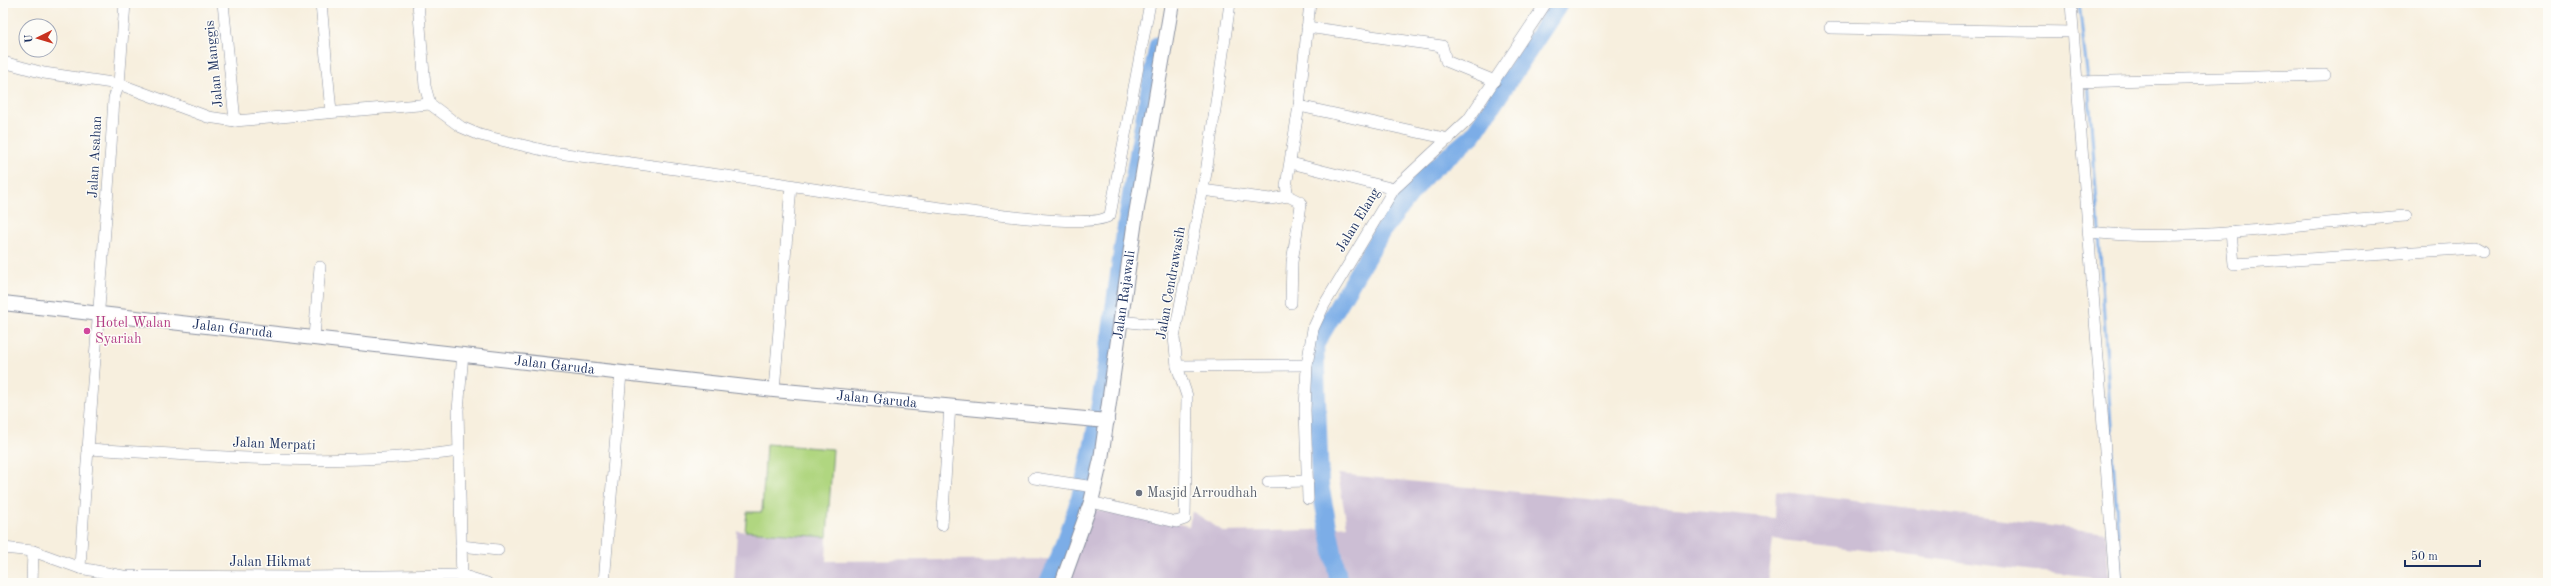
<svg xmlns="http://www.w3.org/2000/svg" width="2551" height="586" viewBox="0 0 2551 586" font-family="'Old Standard TT',serif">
<rect width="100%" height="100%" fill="#fdfcf7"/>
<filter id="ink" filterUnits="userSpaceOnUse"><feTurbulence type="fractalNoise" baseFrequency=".025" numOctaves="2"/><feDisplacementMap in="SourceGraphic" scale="8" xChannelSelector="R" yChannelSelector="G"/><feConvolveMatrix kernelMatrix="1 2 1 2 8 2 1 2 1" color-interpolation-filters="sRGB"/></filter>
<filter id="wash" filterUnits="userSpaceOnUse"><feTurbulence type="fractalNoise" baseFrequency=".012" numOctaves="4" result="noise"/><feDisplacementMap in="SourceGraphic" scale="16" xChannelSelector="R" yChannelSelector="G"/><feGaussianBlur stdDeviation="0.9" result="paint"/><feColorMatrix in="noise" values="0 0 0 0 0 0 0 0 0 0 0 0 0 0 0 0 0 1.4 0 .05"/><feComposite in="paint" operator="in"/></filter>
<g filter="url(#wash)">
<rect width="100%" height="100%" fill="#f7efde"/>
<polygon fill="#ccbed4" points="1338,474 1775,518 1776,491 2106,533 2109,580 1773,539 1768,583 734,583 737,531 827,537 826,561 1069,559 1088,508 1189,526 1192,511 1224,532 1312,530 1347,526"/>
<polygon fill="#b0d680" stroke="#66826f" points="766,444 833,449 827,537 745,531 747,512 762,512"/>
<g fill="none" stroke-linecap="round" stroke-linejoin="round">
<g stroke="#7bade7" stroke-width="3">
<polyline points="2079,3 2088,81 2099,230"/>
<polyline points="2099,235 2121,583"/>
</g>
<g stroke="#7bade7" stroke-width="18">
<path d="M 1048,583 C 1094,486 1103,386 1118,281 C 1129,202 1143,123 1158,45"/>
<polyline points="1339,583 1320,485 1315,345 1382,231 1426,175 1473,135 1560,3"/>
</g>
</g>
</g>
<g filter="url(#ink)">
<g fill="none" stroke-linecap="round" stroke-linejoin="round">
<defs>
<g id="minor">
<polyline points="223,3 235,121"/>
<polyline points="321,3 331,112"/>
<path d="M 418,3 L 425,86 L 430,104 L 461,127 L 480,135 L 551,152 C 624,162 697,172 770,182 C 811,188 1093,237 1110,215 L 1150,3"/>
<polyline points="2071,3 2115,583"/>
<polyline points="1307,27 1442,46 1446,61 1495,81"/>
<polyline points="1830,28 2073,32"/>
<polyline points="3,62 44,73 119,84 208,117 235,121 430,104"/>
<polyline points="2077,82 2325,75"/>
<polyline points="1299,106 1449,139"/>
<polyline points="1291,163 1394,189"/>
<polyline points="1202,190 1270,199 1288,196"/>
<path d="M 2089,232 C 2194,244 2301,223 2406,216"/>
<polyline points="2231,232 2234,264 2475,248 2482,252"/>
<polyline points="1291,303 1292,262 1301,205 1300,202 1288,196 1286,186 1299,106 1310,3"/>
<polyline points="1120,321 1176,327"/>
<polyline points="314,337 320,267"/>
<polyline points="1177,366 1307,365"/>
<polyline points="774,390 791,186"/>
<path d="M 87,449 C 211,456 335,468 459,451"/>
<polyline points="1034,478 1094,487"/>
<polyline points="1268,482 1308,481"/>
<polyline points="1308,499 1305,410 1307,365 1313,329 1324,305 1394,189 1468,120 1546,3"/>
<polyline points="1091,502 1176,522 1185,519 1187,396 1177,366 1174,337 1206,173 1230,3"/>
<polyline points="942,525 950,406"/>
<polyline points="461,546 498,550"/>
<polyline points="3,548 33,551 80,568 123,576 307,577 461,575 487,583"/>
<path d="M 80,568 C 89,411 105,255 114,98 L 119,84 L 125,3"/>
<polyline points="462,582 458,410 463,354"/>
<polyline points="32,583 33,551"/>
<polyline points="604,583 621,373"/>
</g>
<g id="tertiary">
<path id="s1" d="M 3,303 L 774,390 L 1107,421"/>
<path id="s2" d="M 1062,583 L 1091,502 L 1101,459 L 1135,220 L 1172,3"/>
</g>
</defs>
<use href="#minor" stroke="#898f9e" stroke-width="12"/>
<use href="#tertiary" stroke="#898f9e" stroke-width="16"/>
<use href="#minor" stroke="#fff" stroke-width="11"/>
<use href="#tertiary" stroke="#fff" stroke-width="14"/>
</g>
</g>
<circle fill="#d1479c" stroke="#fdfcf7" stroke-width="1.5" cx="87" cy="331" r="4"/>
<circle fill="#6b7280" stroke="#fdfcf7" stroke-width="1.5" cx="1139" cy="493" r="4"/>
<g text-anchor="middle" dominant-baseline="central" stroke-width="3" stroke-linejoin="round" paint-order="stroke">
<g font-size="14" fill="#1b2f5e" stroke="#fdfcf7">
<text transform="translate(214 64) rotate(-96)">Jalan Manggis</text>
<text transform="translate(95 157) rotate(-87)">Jalan Asahan</text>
<text transform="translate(1358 220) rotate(-59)">Jalan Elang</text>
<text transform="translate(1171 283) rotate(-80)">Jalan Cendrawasih</text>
<text stroke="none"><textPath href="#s2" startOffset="296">Jalan Rajawali</textPath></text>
<text stroke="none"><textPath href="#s1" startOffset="231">Jalan Garuda</textPath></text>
<text stroke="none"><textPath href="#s1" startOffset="555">Jalan Garuda</textPath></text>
<text stroke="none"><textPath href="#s1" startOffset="879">Jalan Garuda</textPath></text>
<text transform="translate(274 444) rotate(2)">Jalan Merpati</text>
<text x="270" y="562">Jalan Hikmat</text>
</g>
<g font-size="14" fill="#b23c85" stroke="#fdfcf7" text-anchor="start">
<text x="95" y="323">Hotel Walan<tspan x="95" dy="16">Syariah</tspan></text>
</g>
<g font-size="14" fill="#5b616d" stroke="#fdfcf7" text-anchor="start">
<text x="1147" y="493">Masjid Arroudhah</text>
</g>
</g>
<rect width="2551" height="586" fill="none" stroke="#fdfcf7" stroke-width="16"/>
<g transform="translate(38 38) rotate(265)"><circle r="19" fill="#fdfcf7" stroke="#a3aaba"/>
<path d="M0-3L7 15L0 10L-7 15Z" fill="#c8321e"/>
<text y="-6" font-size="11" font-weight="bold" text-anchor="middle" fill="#1b2f5e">U</text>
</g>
<path d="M2405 560v6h75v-6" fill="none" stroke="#1b2f5e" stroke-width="2"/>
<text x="2411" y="560" font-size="12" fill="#1b2f5e" stroke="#fdfcf7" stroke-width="3" paint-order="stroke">50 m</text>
</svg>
